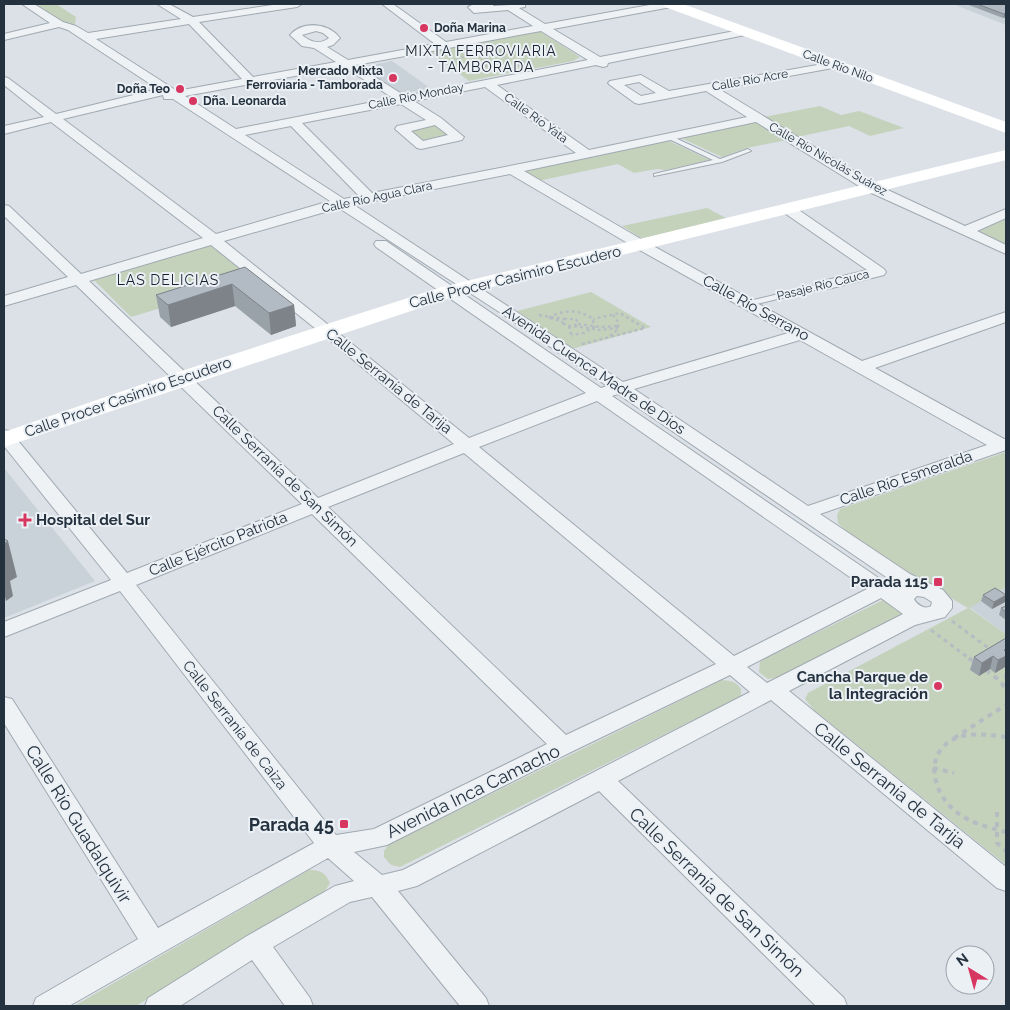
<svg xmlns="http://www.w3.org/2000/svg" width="1010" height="1010" viewBox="0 0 1010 1010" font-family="Raleway,sans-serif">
<rect width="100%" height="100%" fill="#dbe1e7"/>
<g fill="#c9d1d9">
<polygon points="953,4 1006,4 1006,25"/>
<polygon points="392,61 430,88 407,93 393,92 358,70 362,67"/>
<polygon points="4,468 95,581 4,618"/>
<polygon points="1006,587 1006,634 969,607"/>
</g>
<g fill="#c4d2bc">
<polygon points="33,4 56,4 76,17 75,24 62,23"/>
<polygon points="529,32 541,32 580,57 573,61 469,81 438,58 441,55 424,53"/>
<polygon points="820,106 841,115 859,111 904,128 870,136 849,126 797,137 764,117"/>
<polygon points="755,120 787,140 747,148 722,157 681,138"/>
<polygon points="436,125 449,135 423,141 410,130"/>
<polygon points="667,140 710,160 666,170 657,169 634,173 618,164 538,181 525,173 528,169"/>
<polygon points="707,208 728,219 643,239 622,226"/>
<polygon points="1006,219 1006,247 979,233 979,231"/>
<polygon points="209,244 253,280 131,317 93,279"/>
<polygon points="591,292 651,327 572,349 517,311"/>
<polygon points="1006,452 1006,587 969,608 1006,634 1006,865 814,710 805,699 808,693 968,608 924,582 846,531 838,523 837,515 840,509"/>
<polygon points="883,600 889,601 901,610 901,614 779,677 768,679 759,672 760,661"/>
<path d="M 722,680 C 732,681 736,682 741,689 L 741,696 L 400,867 L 391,865 L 384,857 L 384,851 L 388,845 Z"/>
<path d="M 309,870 C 320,870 325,872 330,883 L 325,891 L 136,1006 L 74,1006 Z"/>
</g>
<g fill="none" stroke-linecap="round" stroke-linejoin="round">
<defs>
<g id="lane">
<polygon points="667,136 671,136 720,159 748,149 751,151 722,162 654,176 654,174 713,160 667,138"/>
<polygon points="828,282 832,284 831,286 748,306 744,304 745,302"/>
</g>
<g id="street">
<path d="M 22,4 L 34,4 L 63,22 L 76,26 L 88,33 L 181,19 L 157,4 L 169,4 L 193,17 L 279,4 L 302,4 L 297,7 L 199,22 L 253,77 L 336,62 L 314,48 L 302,46 L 290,35 C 303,20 329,23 340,38 L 333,45 L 327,47 L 348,60 L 435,44 L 382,4 L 393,4 L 446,42 L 533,26 L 508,10 L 474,13 L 468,7 L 474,4 L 494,4 L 493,6 L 525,4 L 525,7 L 519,8 L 545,24 L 655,4 L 676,4 L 671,7 L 553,29 L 600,57 L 745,29 L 750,32 L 745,35 L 608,63 L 607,66 L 603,67 L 596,65 L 497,85 L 589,150 L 747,117 L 706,91 L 639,104 L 635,103 L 610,85 L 608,83 L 610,81 L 641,75 L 669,91 L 834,62 L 840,65 L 838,67 L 719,89 L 877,185 L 965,226 L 1006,209 L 1006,218 L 977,231 L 1006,245 L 1006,254 L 867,191 L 756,122 L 524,171 L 646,242 L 862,361 L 1006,312 L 1006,322 L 875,368 L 1004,439 L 1006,439 L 1006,450 L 820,514 L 910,574 L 943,590 L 952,601 L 952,608 L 945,617 L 915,625 L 789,691 L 1006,867 L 1006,891 L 997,888 L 771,700 L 618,781 L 844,998 L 847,1006 L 816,1006 L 599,791 L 417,886 L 398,891 L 486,998 L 489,1006 L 460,1006 L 372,897 L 350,902 L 273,947 L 310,998 L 313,1006 L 285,1006 L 252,960 L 180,1006 L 145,1006 L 148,998 L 247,936 L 335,886 L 354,881 L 328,858 L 69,1006 L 33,1006 L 36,998 L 138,939 L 4,723 L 4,697 L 12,699 L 158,928 L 314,843 L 120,591 L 4,637 L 4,622 L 111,580 L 4,446 L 4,430 L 10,431 L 127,573 L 302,504 L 76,285 L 4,306 L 4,296 L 68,277 L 4,216 L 4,205 L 9,206 L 81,274 L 203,238 L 51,122 L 4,134 L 4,126 L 44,117 L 4,85 L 4,77 L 8,78 L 56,114 L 158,89 L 68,30 L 59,27 L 4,40 L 4,34 L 50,23 ZM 189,24 L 242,79 L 177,91 L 96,39 ZM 316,31 L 323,33 L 329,38 C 320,45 310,42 302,35 ZM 541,31 L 588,60 L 405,96 L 356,65 ZM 344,67 L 393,98 L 236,129 L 185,96 ZM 639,82 L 656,93 L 641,96 L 624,85 ZM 485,87 L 576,153 L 372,193 L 302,123 L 401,104 L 426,120 L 397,126 L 395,129 L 417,148 L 421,149 L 462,140 L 464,137 L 441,118 L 414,101 ZM 163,95 L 164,99 L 173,99 L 330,201 L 216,234 L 63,119 ZM 435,125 L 448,135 L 423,141 L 411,131 ZM 291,126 L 359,196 L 344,199 L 245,135 ZM 510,174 L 636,248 L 788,333 L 623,382 L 354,205 ZM 339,208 L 507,317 L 607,386 L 601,388 L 386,241 L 376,241 L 374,244 L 376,247 L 586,393 L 469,438 L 224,241 ZM 211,245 L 321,333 L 454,444 L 318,498 L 89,281 ZM 800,340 L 987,445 L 808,506 L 634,389 ZM 618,394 L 889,579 L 883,581 L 612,396 ZM 597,401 L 867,589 L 734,656 L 479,447 ZM 464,453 L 716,664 L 566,735 L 328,507 ZM 312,514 L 547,744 L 374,829 L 336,835 L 136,585 ZM 917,596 L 924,597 L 932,602 L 931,606 C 925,610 917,605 914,599 ZM 881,598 L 903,614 L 767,683 L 747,667 ZM 730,675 L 750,692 L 403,870 L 382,875 L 354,852 L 387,845 L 571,752 Z"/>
<polygon points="788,205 793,206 884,269 886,272 884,275 828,289 823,287 820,284 823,281 867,270 783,212 781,209"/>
</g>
</defs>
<use href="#lane" stroke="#a0a9b1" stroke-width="2"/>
<use href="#street" stroke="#a0a9b1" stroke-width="2"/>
<g stroke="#b5bcc2" stroke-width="2" stroke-dasharray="2.5 2.5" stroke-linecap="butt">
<polygon points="489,49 500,52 495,55 483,53 484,50"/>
<polyline points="497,54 506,58 507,61 504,67"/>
<path d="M 475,56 L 487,59 L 489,64 C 477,71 463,72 452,64 L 455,58 Z"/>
<polygon points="522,61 528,64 523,66 514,64"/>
</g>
<g stroke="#b5bcc2" stroke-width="2.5" stroke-dasharray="3 3" stroke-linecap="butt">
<polyline points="539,315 564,319"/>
<path d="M 549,318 C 563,309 579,309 593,319 L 594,327 L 584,333 L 572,335"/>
<polyline points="550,318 563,322"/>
<path d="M 564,319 L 576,319 L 578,323 C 573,327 568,327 563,323 Z"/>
<polyline points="578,324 600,327 618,326"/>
<polyline points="569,326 572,338"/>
<polyline points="574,326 600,330 618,328"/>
<polyline points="610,336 617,330 619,323 613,315"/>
<polyline points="582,344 645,328 620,313 593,319"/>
</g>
<g stroke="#b5bcc2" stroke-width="3" stroke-dasharray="4 4" stroke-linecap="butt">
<polyline points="952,621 991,650"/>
<polyline points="931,630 970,659"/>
</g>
<g stroke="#b5bcc2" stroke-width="4" stroke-dasharray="5 5" stroke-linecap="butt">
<polyline points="969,658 974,662"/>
<polyline points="986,670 999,680 1006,689"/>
<polyline points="1006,674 1006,681"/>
<path d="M 1006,737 C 988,735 966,731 950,741 C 924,758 934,793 954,810 C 969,823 987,827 1006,832"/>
<polyline points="954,738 1006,705"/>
<polyline points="933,768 954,773"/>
<polyline points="997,812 997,843 1006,851"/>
</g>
<use href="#lane" fill="#eef2f5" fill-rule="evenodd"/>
<use href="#street" fill="#eef2f5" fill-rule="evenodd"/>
<g fill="#fff" fill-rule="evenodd">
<polygon points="663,4 683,4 1006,122 1006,133 665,7"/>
<polygon points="1006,150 1006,160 456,296 4,447 4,432 175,373 442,287"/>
</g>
</g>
<g fill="#99a1a9">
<polygon points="966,4 1006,4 1003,18"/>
<polygon points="245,267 294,305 296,326 271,335 235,306 171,327 160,317 156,295"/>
<polygon points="983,595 1005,602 992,609 981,601"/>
<polygon points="1006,606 1006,620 999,615 1001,608"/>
<polygon points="1006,638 1006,664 1005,667 995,673 990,669 979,676 970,670 974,657"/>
</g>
<g fill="#7d8389">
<polygon points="1006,13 1006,17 1003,18 1004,14"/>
<polygon points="232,284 235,306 171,327 168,305"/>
<polygon points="294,305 296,326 271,335 269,313"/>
<polygon points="8,541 17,577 10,581 13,596 6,601 4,593 4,544"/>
<polygon points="1006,595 1005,602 992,609 994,602"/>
<polygon points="1006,649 1006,664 1005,667 995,673 998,660 1004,650"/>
<polygon points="993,656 990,669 979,676 982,663"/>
</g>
<g fill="#b2bbc4" stroke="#7d8389">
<polygon points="977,4 1006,4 1006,13 1004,14"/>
<polygon points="245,267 294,305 269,313 232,284 168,305 156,295"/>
<polygon points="4,539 8,541 4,544"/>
<polygon points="995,588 1006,595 994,602 983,595"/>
<polygon points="1006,606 1006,612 1001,608"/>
<polygon points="1006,638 1006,649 1004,650 1006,652 1006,656 998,660 993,656 982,663 974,657"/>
</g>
<g fill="#d73661" stroke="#ebf0f5" stroke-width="2">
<circle cx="424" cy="28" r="5"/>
<circle cx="393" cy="78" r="5"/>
<circle cx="180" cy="89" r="5"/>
<circle cx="193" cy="101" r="5"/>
<path d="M22.5 512.5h5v5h5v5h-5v5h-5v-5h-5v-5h5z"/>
<rect x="933" y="577" width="10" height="10" rx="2.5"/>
<circle cx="938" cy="686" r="5"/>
<rect x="339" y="819" width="10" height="10" rx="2.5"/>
</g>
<g text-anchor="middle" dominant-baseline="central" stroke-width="4" stroke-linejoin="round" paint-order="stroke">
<g font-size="12" font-weight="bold" fill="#24313e" stroke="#ebf0f5" text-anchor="start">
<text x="434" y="28">Doña Marina</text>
<text x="383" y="71" text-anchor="end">Mercado Mixta<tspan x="383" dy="14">Ferroviaria - Tamborada</tspan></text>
<text x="170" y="89" text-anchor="end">Doña Teo</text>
<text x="203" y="101">Dña. Leonarda</text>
</g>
<g font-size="12" fill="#24313e" stroke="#ebf0f5">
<text transform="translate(838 66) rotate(20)">Calle Río Nilo</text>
<text transform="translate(750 80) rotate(-10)">Calle Río Acre</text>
<text transform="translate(416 96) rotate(-11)">Calle Río Monday</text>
<text transform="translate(536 118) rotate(36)">Calle Río Yata</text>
<text transform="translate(828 159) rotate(30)">Calle Río Nicolás Suárez</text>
<text transform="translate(377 197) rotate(-12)">Calle Río Agua Clara</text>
<text transform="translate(823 285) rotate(-14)">Pasaje Río Cauca</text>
</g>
<g font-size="14" letter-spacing="1" fill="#17222e" stroke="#ebf0f5">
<text x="481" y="51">MIXTA FERROVIARIA<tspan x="481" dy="16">- TAMBORADA</tspan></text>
<text x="168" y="280">LAS DELICIAS</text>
</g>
<g font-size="15" fill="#24313e" stroke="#ebf0f5">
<text transform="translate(515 277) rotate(-14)">Calle Procer Casimiro Escudero</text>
<text transform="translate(756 308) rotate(29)">Calle Río Serrano</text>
<text transform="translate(594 370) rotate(34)">Avenida Cuenca Madre de Dios</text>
<text transform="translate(389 381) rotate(39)">Calle Serranía de Tarija</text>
<text transform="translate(128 397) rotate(-19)">Calle Procer Casimiro Escudero</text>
<text transform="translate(285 476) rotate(44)">Calle Serranía de San Simón</text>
<text transform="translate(906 478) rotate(-19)">Calle Río Esmeralda</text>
<text transform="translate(218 544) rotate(-22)">Calle Ejército Patriota</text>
<text transform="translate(235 725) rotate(52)">Calle Serranía de Caiza</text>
</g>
<g font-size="15" font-weight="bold" fill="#24313e" stroke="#ebf0f5" text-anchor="end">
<text x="36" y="520" text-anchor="start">Hospital del Sur</text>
<text x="928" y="582">Parada 115</text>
<text x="928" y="677">Cancha Parque de<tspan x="928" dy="17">la Integración</tspan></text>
</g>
<g font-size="18" fill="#24313e" stroke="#ebf0f5">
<text transform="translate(890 785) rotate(39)">Calle Serranía de Tarija</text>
<text transform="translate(473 791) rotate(-26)">Avenida Inca Camacho</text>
<text transform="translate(79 824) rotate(58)">Calle Río Guadalquivir</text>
<text transform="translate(717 892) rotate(44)">Calle Serranía de San Simón</text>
</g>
<g font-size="18" font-weight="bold" fill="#24313e" stroke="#ebf0f5" text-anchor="end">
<text x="334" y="824">Parada 45</text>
</g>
</g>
<rect width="1010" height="1010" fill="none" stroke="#24313e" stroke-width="10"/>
<g transform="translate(970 970) rotate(323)"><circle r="24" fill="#ebf0f5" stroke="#9ba4ac"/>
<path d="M0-4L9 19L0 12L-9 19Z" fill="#d73661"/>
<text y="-8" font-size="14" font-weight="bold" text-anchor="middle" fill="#24313e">N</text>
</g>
</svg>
